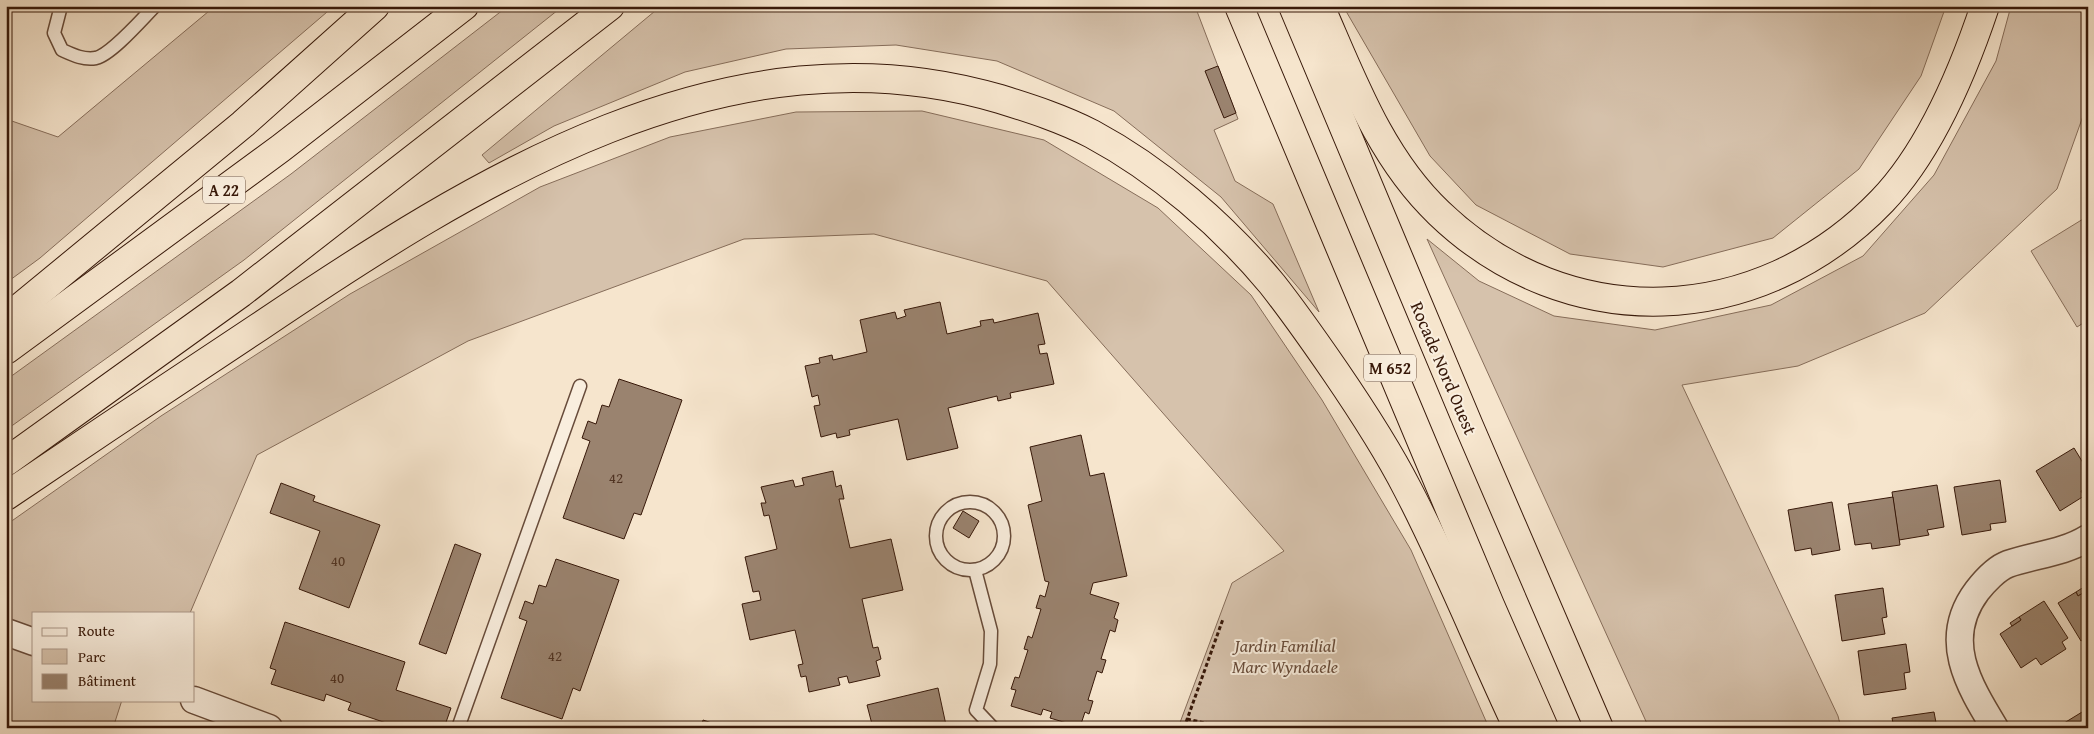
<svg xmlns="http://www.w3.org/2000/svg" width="2094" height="734" viewBox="0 0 2094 734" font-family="'Gentium Book Plus',serif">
<rect width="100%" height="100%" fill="#f6e5cd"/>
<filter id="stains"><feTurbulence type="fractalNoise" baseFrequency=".004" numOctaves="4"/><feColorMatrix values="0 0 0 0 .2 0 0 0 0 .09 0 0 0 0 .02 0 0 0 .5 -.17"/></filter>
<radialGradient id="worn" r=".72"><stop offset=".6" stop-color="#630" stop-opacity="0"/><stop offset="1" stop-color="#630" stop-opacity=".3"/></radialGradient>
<g fill="#d6c2ac" stroke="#866d5a">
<polygon points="215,6 334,6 40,258 6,283 6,119 58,137"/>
<polygon points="508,6 563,6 244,260 6,430 6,380 291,174"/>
<polygon points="661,6 1195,6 1238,119 1214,130 1235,181 1273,204 1319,312 1221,197 1114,111 997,61 896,45 786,49 685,72 554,126 489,163 482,155"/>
<polygon points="1343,6 1946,6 1921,76 1859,169 1773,238 1663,267 1570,254 1476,205 1430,156"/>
<polygon points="2011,6 2088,6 2088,102 2057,189 1925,313 1798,366 1682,385 1838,716 1841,728 1649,728 1427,239 1479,281 1554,316 1655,330 1771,305 1863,256 1934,175 1996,61"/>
<polygon points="922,111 1044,140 1158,208 1251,295 1322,400 1411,550 1489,728 1178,728 1232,583 1284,551 1047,281 874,234 744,239 468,341 257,455 190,613 34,613 34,700 122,700 113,728 6,728 6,525 161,416 350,294 540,187 670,137 796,112"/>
<polygon points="2088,216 2088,320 2077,327 2031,251"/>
</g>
<g fill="#9a836f" stroke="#371809">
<polygon points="1218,66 1236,113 1224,118 1205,71"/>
<polygon points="940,302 947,334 981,326 980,321 993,319 994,323 1038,313 1045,344 1038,345 1040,354 1047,353 1054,384 1010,393 1011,398 998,401 997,396 948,408 958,448 907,460 898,419 849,430 850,435 837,438 836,433 821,437 814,406 820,405 818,395 812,397 805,366 820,363 819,358 832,355 833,360 867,352 860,320 895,312 897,319 906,316 904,310"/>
<polygon points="619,379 682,400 641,515 634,513 624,539 563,518 590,441 582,438 588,421 596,424 602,405 609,407"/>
<polygon points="1081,435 1090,476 1104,473 1127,576 1093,583 1090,594 1119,603 1114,618 1118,620 1115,632 1110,630 1101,659 1106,660 1102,673 1097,671 1088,700 1093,701 1089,714 1085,712 1080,727 1050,718 1052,712 1043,709 1041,715 1011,706 1016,690 1011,689 1015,677 1019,678 1028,650 1024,649 1028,636 1032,638 1041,609 1036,608 1040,595 1045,597 1049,582 1045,581 1028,505 1042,501 1030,447"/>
<polygon points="2074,448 2088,471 2088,487 2081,491 2084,496 2060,511 2036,471"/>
<polygon points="833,471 836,487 841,485 844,499 839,499 850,548 891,539 903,590 862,599 873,648 878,647 881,659 876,661 880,676 849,683 847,676 838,678 840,685 809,692 806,676 801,677 798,665 803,664 795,630 750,640 742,604 761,600 759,591 753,592 745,557 777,549 769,515 764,516 761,503 766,503 761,487 793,480 795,487 804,485 802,478"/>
<polygon points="2000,480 2006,522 1990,524 1991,530 1962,535 1954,487"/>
<polygon points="281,483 315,496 313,501 380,525 349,608 299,589 320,531 270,513"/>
<polygon points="1937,485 1944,527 1927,530 1929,535 1899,540 1892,492"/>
<polygon points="1893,497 1900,545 1872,549 1871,543 1855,545 1848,504"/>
<polygon points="1832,502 1840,550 1812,555 1811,548 1795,551 1788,510"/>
<polygon points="963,511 979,521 969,538 953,528"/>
<polygon points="455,544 481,554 446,654 419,644"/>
<polygon points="556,559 619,580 580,691 573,688 562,719 501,698 527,621 519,618 525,601 533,604 539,585 546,587"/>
<polygon points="2087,585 2088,590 2078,596 2076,592"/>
<polygon points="1883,588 1887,617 1882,618 1885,634 1842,641 1835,595"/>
<polygon points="2088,590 2088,637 2081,641 2058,603 2076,592 2078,596"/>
<polygon points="2044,601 2068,638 2062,642 2066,649 2041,665 2036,658 2021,668 2000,634 2021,620 2019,617"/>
<polygon points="2019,617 2021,620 2012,626 2010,623"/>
<polygon points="285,622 405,662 396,690 451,708 444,728 401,728 348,710 351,703 326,694 324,701 271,684 276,670 270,668"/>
<polygon points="1906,644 1910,672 1904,673 1906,689 1864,695 1858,651"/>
<polygon points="938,688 946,725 939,728 873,728 867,705"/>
<polygon points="2087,709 2088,728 2056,728"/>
<polygon points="1934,712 1937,728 1894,728 1892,718"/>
<polygon points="703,720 715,724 714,728 701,728"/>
<polygon points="715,724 728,728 714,728"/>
</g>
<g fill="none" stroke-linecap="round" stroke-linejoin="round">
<defs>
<g id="lane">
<path d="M 61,6 L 54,33 L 62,50 C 73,55 83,60 96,58 C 112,54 142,19 155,6"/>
<circle cx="970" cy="536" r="34"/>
<polyline points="975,570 991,631 990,664 976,710 993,728"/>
<polyline points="458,728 580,386"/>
</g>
<g id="street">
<polyline points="6,632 34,642"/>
<polyline points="194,700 269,728"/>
<path d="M 1995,728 C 1968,684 1941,639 1977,591 C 1984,582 1997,568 2008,564 C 2034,555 2064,553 2088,538"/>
</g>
<g id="highway">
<polyline points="1239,6 1490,605 1544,728"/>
<polyline points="1293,6 1469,426 1599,728"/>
<path d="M 1320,6 C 1352,79 1380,157 1439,213 C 1568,337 1759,329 1882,201 C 1931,150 1963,72 1985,6"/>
<polyline points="6,319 243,124 375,6"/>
<polyline points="6,350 281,148 464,6"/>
<polyline points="6,462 241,293 610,6"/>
<path d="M 6,496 C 90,439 174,383 259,327 C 474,182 729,19 1000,99 C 1032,109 1063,119 1092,134 C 1159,170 1223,225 1272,284 C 1294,312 1315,342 1335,371 C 1361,409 1386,447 1407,488 C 1448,566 1480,648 1518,728"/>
</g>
</defs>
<use href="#lane" stroke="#674b3a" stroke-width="15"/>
<use href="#street" stroke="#674b3a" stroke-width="29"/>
<use href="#highway" stroke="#371809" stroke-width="30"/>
<g stroke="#371809" stroke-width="3" stroke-dasharray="4 2.5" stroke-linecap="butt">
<polyline points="1187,719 1227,728"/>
<polyline points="1184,728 1223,619"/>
</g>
<use href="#lane" stroke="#f9eede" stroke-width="12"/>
<use href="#street" stroke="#f9eede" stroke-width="26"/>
<use href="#highway" stroke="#f6e5cd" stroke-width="28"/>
</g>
<g text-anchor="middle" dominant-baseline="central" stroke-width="4" stroke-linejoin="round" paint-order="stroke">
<g font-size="15" fill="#503322">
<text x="616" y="477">42</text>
<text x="338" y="560">40</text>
<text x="555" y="655">42</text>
<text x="337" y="677">40</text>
</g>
<g fill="#f9eede" stroke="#715849" stroke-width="1">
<rect x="203" y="176.5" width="42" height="27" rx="4"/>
<rect x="1364" y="354.5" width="52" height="27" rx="4"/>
</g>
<g font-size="16" font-weight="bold" fill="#371809">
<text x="224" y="190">A 22</text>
<text x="1390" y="368">M 652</text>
</g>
<g font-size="18" fill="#371809" stroke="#f9eede">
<text transform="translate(1444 368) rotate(67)">Rocade Nord Ouest</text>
</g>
<g font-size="18" font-style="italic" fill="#674b3a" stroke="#f9eede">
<text x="1285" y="645">Jardin Familial<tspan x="1285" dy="21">Marc Wyndaele</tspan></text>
</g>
</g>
<rect width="2094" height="734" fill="none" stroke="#f6e5cd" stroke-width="25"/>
<rect x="8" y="8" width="2079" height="719" fill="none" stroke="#371809" stroke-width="2.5"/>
<rect x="12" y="12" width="2069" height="709" fill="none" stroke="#371809"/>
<rect x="32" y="612" width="162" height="90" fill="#f9eede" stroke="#ab9889"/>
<rect x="42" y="628" width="25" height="8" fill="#f9eede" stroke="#ab9889"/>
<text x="78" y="636" font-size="15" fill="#371809">Route</text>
<rect x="42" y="649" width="25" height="15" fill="#d6c2ac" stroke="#ab9889"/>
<text x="78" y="662" font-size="15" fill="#371809">Parc</text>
<rect x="42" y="674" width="25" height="15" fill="#9a836f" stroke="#ab9889"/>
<text x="78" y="686" font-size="15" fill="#371809">Bâtiment</text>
<rect width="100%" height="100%" filter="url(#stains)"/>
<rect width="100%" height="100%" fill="url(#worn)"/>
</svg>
